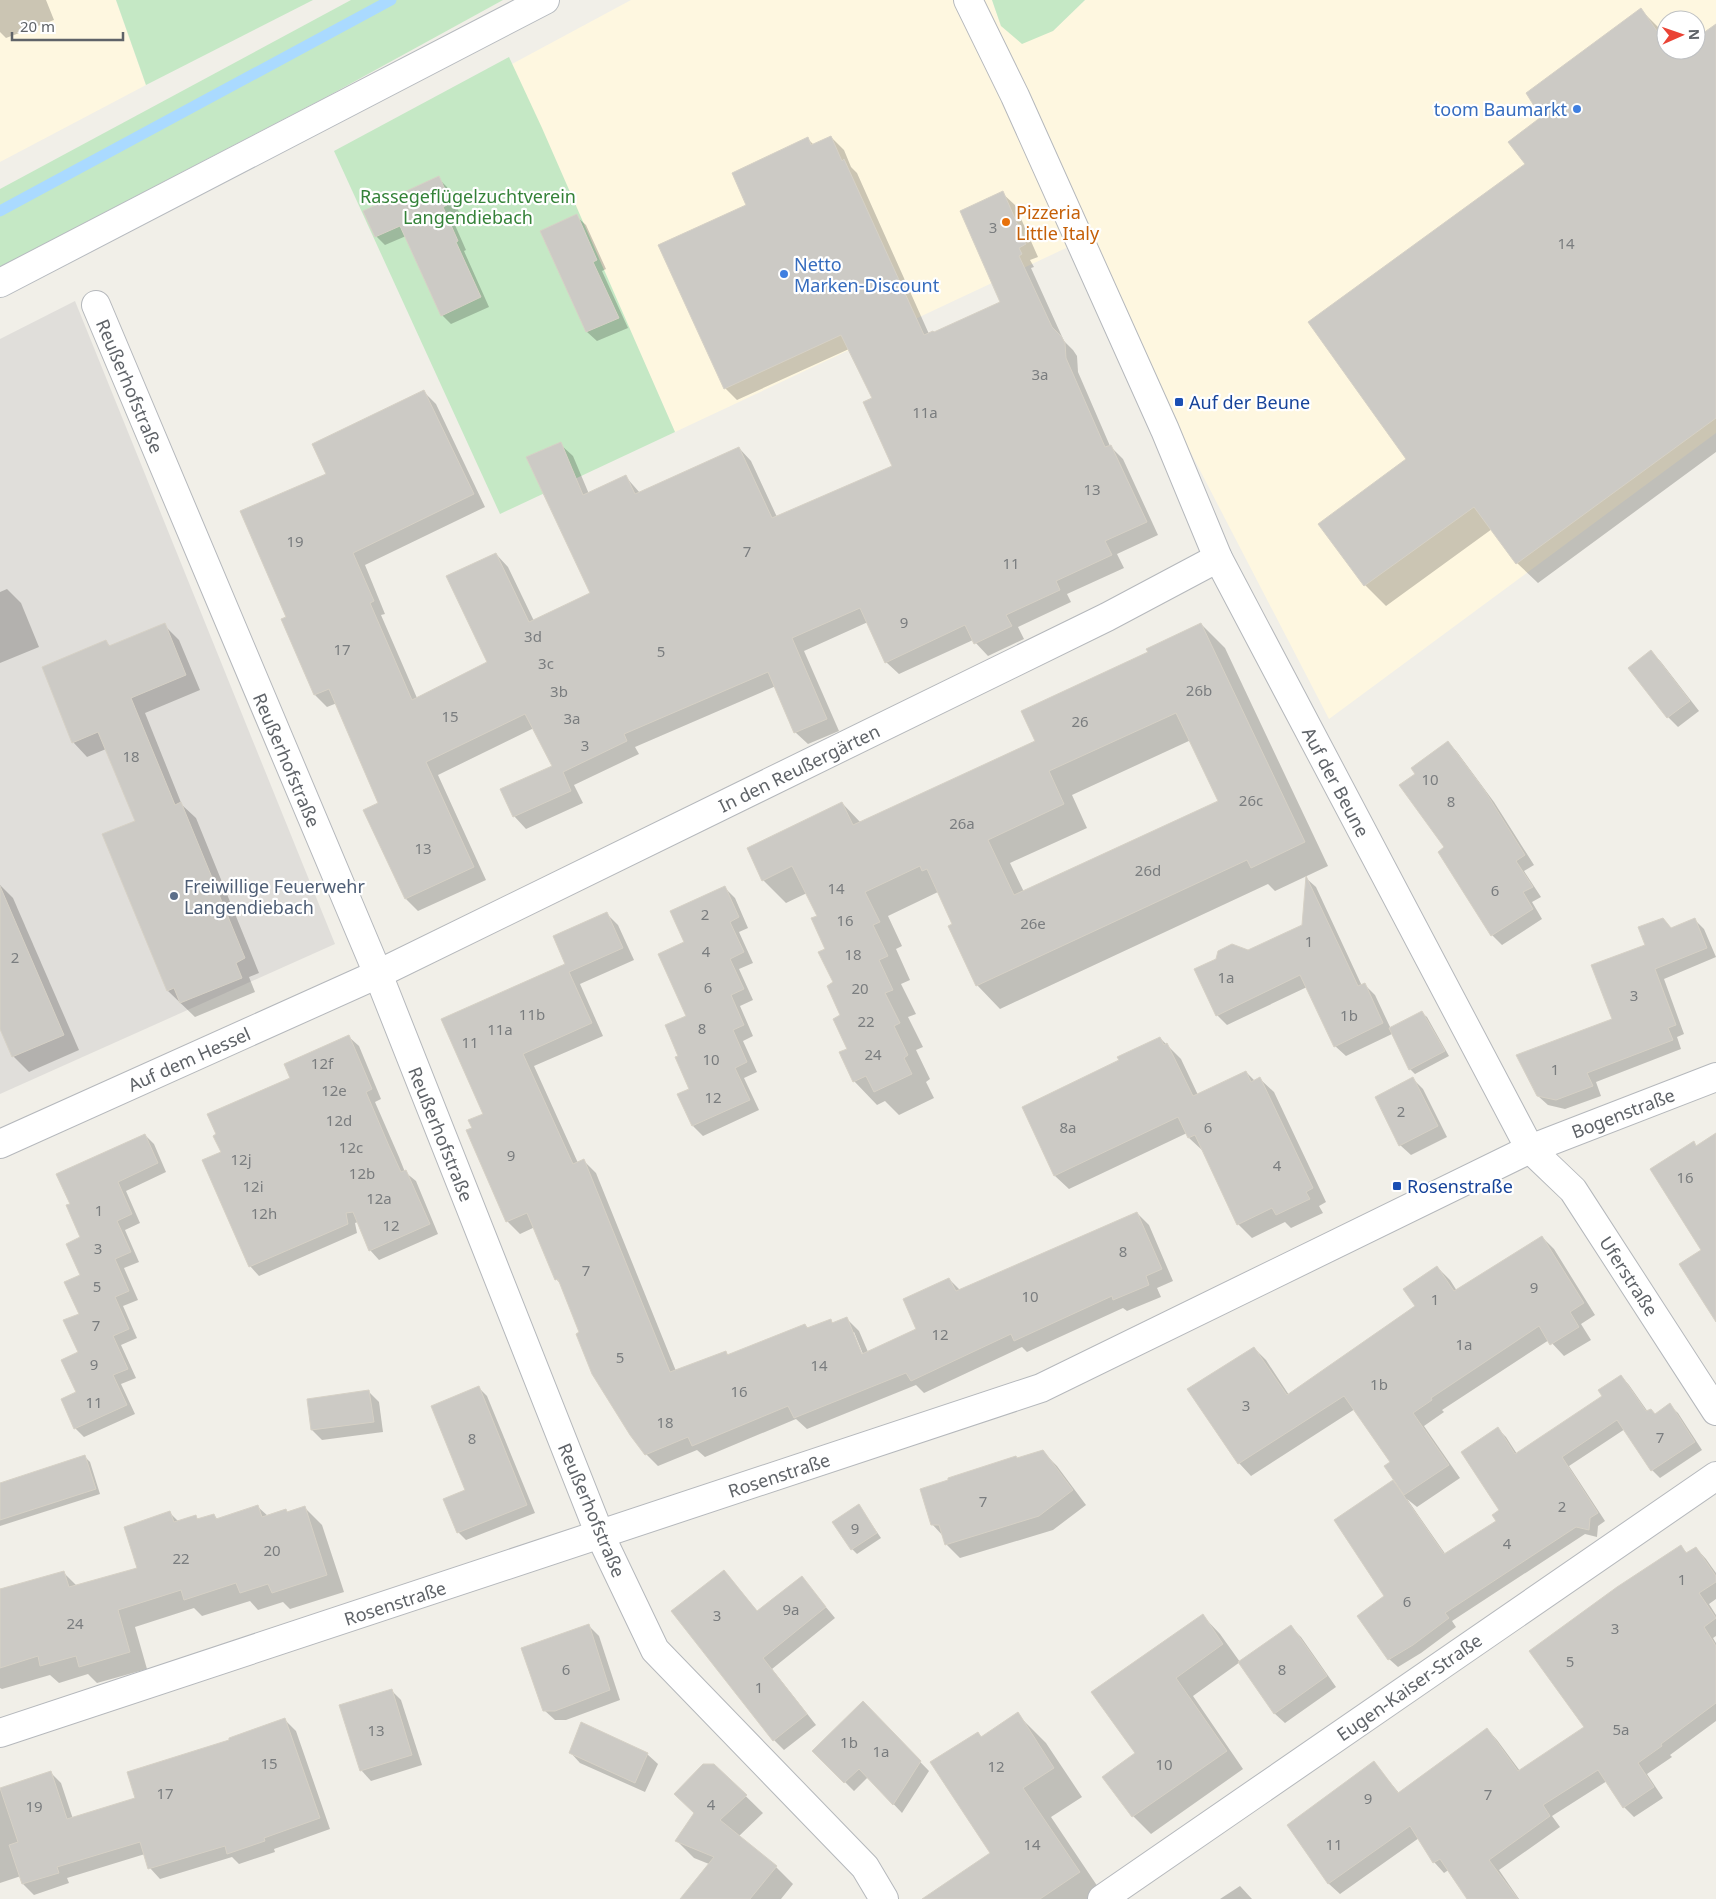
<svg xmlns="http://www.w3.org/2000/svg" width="1716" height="1899" viewBox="0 0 1716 1899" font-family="'Noto Sans',sans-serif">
<rect width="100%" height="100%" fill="#f1efe8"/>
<g fill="#fef7e0" fill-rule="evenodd">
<polygon points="0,0 116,0 146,85 0,162"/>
<path d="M 631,0 L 992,0 L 1001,26 L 1053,31 L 1085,0 L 1716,0 L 1716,433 L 1329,719 L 1081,241 L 675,432 L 512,64 ZM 1666,20 L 1696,20 L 1696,50 L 1666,50 Z"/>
</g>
<polygon fill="#e0deda" points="75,301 335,944 0,1094 0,339"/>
<g fill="#c5e8c5">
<polygon points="116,0 313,0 146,85"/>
<polygon points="351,0 503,0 328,96 0,267 0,189"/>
<polygon points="992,0 1085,0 1053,31 1022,44 1001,26"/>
<polygon points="509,57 542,128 675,432 500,514 334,151"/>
</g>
<g fill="#0003" fill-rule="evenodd">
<polygon points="0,0 46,0 54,20 6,38 0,32"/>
<polygon points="1641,10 1661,30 1666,26 1666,50 1696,50 1696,37 1698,38 1716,25 1716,452 1538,583 1517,563 1492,529 1386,606 1365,585 1320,524 1408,459 1526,164 1543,117"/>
<polygon points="831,137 844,150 851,167 857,173 929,334 934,334 1001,303 1002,193 1015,205 1038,257 1030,260 1034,267 1031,268 1064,341 1073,350 1077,356 1078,372 1110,446 1123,459 1158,535 1117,554 1124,568 1067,594 1071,602 1018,627 1024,639 988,656 973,640 899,674 886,662 868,622 804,651 839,731 808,744 795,732 776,686 635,747 639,754 574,785 583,803 526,829 514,816 554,767 534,728 438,775 486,880 418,911 406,899 364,811 380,804 337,703 327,707 315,695 287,618 328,474 424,392 436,404 485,507 365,565 385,614 381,615 417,698 488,663 496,554 508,567 534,621 591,593 560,444 573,456 589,494 626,477 640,493 739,448 751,461 777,517 894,467 874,399 849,349 737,400 725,388 748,206 808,139 814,145"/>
<polygon points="438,178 447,187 459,212 451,216 466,250 464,251 489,307 451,324 442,315 406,236 385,245 376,236"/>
<polygon points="576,216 586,225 606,269 602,271 628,328 597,341 587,332 542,231"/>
<polygon points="7,589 21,603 39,647 0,663 0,592"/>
<path d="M 1201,624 L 1225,648 L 1328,866 L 1275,891 L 1268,884 L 1000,1009 L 977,985 L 953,925 L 938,892 L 888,916 L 902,946 L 896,949 L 910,980 L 901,984 L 916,1014 L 908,1017 L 923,1047 L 916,1050 L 930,1079 L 926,1082 L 934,1098 L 899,1115 L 885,1101 L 877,1105 L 854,1081 L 842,1016 L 827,950 L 818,916 L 807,893 L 786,903 L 763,880 L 842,803 L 861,823 L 1037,742 L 1149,653 ZM 1191,740 L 1220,802 L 1024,892 L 1010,863 L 1087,828 L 1072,795 Z"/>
<polygon points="164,625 179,640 200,690 145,713 182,805 196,818 259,973 249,977 255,992 195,1017 168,991 136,822 106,749 87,757 73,742 106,642 111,647"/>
<polygon points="1651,652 1661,662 1699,711 1678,727 1668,717 1630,668"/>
<polygon points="1448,742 1457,752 1494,802 1534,865 1524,871 1541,897 1532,902 1542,919 1502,945 1492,935 1446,848 1417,774"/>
<polygon points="1307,879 1316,887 1362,986 1365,985 1375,995 1391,1029 1422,1013 1427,1017 1449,1056 1415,1074 1410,1069 1392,1034 1346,1056 1335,1046 1307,987 1227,1025 1217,1015 1248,952 1303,926"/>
<polygon points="0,885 13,898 79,1050 29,1072 13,1056 0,1026"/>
<polygon points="725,888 735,898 748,928 739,932 753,963 739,969 753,1000 740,1006 753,1036 743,1041 757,1072 744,1078 759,1110 703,1136 693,1126 691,1089 680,1056 688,1016 686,943"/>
<path d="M 606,913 L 618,925 L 634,960 L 580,984 L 603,1036 L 534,1066 L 578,1163 L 584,1161 L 596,1173 L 676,1371 L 726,1352 L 729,1356 L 805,1325 L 809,1329 L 830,1320 L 834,1324 L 847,1319 L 859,1331 L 868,1352 L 918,1329 L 949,1279 L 961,1291 L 1137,1213 L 1149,1225 L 1173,1281 L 1157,1288 L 1161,1297 L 1127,1311 L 1123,1308 L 1027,1352 L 1022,1347 L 924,1393 L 916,1385 L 807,1429 L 796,1419 L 705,1457 L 697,1450 L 658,1466 L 646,1454 L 581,1333 L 562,1285 L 556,1279 L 535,1227 L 520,1234 L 508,1222 L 468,1131 L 473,1128 L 484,1114 L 567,964 ZM 852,1332 L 854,1332 L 865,1359 L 863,1360 Z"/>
<polygon points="1663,919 1672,929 1695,920 1704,929 1716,957 1664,979 1684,1034 1677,1037 1681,1049 1596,1082 1601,1096 1565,1109 1548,1105 1538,1096 1613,1020 1647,945"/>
<polygon points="349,1037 359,1046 381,1099 375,1102 399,1157 405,1172 416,1181 438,1234 379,1260 370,1250 358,1222 355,1223 357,1233 259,1276 250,1266 222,1152 291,1079"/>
<polygon points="1160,1038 1181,1059 1198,1095 1246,1072 1255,1081 1260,1079 1274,1092 1326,1202 1319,1206 1323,1213 1291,1228 1285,1222 1252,1238 1238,1224 1204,1151 1203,1151 1189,1138 1187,1133 1069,1189 1055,1176 1023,1107 1120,1061"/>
<polygon points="1413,1079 1423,1089 1447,1137 1411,1155 1400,1145 1376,1097"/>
<polygon points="145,1135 154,1144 166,1172 126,1191 140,1223 125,1230 139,1262 124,1268 138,1300 123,1306 137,1338 121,1345 136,1378 121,1384 135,1414 84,1437 75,1428 80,1353 82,1238 71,1204"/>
<polygon points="1542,1237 1554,1249 1595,1315 1581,1324 1591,1340 1564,1356 1549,1340 1442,1410 1444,1412 1424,1426 1460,1478 1417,1507 1407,1499 1446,1555 1497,1521 1501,1511 1498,1429 1506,1437 1517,1454 1604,1396 1621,1376 1629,1385 1648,1412 1655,1415 1669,1405 1678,1413 1702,1450 1660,1478 1652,1470 1625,1429 1569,1466 1605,1521 1598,1526 1597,1537 1585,1534 1452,1621 1456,1627 1421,1653 1398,1667 1389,1659 1386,1596 1393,1482 1399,1486 1392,1462 1355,1409 1251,1476 1239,1463 1189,1389 1254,1348 1266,1360 1289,1395 1416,1307 1437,1267 1450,1280 1457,1291"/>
<polygon points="479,1388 487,1396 535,1513 466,1540 458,1532 466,1491"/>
<polygon points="369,1392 379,1402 383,1432 322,1440 312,1430 308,1400"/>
<polygon points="1043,1452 1057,1466 1086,1505 1053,1530 960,1558 946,1544 943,1536 932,1524 1017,1459"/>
<polygon points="85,1457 90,1462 100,1494 0,1526 0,1484"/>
<polygon points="859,1506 881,1538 857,1554 852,1549"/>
<polygon points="258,1507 268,1516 286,1510 288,1513 305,1508 322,1525 344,1592 290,1609 283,1602 258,1610 250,1601 202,1616 194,1608 135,1627 147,1669 97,1683 88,1674 59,1683 50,1675 2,1689 0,1688 0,1589 64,1573 77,1586 139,1569 169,1512 179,1522 195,1516 199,1520 214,1515 218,1520"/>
<polygon points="1681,1547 1688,1554 1696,1548 1706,1559 1716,1573 1716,1599 1709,1604 1716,1615 1716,1636 1713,1638 1716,1643 1716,1721 1670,1755 1672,1757 1647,1774 1663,1798 1634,1817 1624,1807 1607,1781 1552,1816 1560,1827 1499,1870 1519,1899 1473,1899 1450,1869 1444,1873 1434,1862 1419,1838 1340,1894 1329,1884 1289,1826 1374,1763 1399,1793 1487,1729 1497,1740 1520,1771 1586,1727"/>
<polygon points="724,1571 758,1612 801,1577 835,1618 772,1669 816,1725 784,1750 774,1740"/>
<polygon points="1203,1616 1220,1634 1240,1662 1291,1627 1301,1637 1336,1687 1285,1723 1274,1713 1240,1662 1193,1696 1243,1769 1151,1834 1133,1816 1104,1777 1137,1754"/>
<polygon points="589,1626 599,1636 620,1700 566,1720 555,1720 544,1710"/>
<polygon points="391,1690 401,1700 422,1765 371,1781 361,1770"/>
<polygon points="863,1703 929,1771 902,1813 868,1777 854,1791 814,1751"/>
<polygon points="1017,1714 1046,1743 1082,1797 1051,1817 1106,1899 946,1899 992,1853 978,1734 982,1737"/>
<polygon points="285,1720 296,1731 330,1829 274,1849 275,1852 239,1864 232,1857 160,1879 150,1868 145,1854 67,1878 69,1883 34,1895 23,1884 21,1876 0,1883 0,1789 50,1772 61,1783 73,1819 137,1799 231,1740"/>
<polygon points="570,1752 647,1754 658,1764 645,1792 580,1763"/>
<polygon points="714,1765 763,1813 738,1837 776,1867 793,1884 781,1899 681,1899 709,1864 694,1858 677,1841 695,1813"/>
<polygon points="1240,1886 1252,1899 1220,1899"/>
</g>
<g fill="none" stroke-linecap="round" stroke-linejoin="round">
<polyline stroke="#aadaff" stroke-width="11" points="0,211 391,0"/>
</g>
<g fill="#cccac5" stroke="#d6d1c6" fill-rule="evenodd">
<polygon points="1641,8 1657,31 1666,25 1666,50 1696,50 1696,38 1716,24 1716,418 1516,564 1474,507 1364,586 1318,524 1406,459 1308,322 1525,164 1508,142 1541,117 1526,93"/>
<polygon points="831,136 842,161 844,159 924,335 933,331 934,332 1000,302 960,211 1003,191 1026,244 1019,248 1022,254 1019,256 1052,327 1061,336 1065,343 1066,358 1105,447 1111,445 1147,522 1105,541 1112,555 1056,581 1060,590 1006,615 1012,626 974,644 965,625 885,663 860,608 792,638 827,719 794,733 768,672 624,734 627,741 563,772 571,791 513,817 500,789 552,766 525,714 426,762 474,867 405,899 363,810 378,803 329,689 314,695 281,619 286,617 240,511 326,474 312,444 424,390 474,494 353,553 374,601 370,603 412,700 487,662 446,576 496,553 529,622 590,593 526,457 561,442 583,495 626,475 635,494 739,447 772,518 892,466 863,402 872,398 841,335 724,389 658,245 746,205 732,173 808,137 811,145"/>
<polygon points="439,176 451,203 443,207 458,241 456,242 481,297 441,316 400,226 375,237 363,211"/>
<polygon points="577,214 597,260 593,262 619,318 586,332 540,231"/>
<polygon points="165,623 186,675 131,698 175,805 181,802 245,958 236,963 242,978 180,1003 174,988 167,991 102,834 135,821 98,732 72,743 42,667 106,640 109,646"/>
<path d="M 1201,623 L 1305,842 L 1251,868 L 1247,860 L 976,986 L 948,926 L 952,924 L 927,869 L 922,871 L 920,866 L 865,892 L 880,922 L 873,925 L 888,956 L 879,960 L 893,990 L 885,993 L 900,1023 L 894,1026 L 908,1055 L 904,1058 L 912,1074 L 874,1092 L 866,1076 L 853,1082 L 839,1052 L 847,1049 L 833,1019 L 840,1015 L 827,986 L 833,982 L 818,952 L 825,949 L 811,918 L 817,916 L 792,866 L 762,881 L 747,848 L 842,802 L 853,825 L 1035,741 L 1021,711 L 1148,652 L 1146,649 ZM 1176,713 L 1218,801 L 1014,895 L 988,840 L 1064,804 L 1049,771 Z"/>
<polygon points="1651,650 1690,701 1667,718 1628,668"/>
<polygon points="1448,741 1485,791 1525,855 1516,861 1533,887 1523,892 1533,909 1491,936 1438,852 1444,847 1399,785 1415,774 1411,768"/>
<polygon points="1306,876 1358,986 1365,983 1383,1023 1334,1047 1300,975 1216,1016 1194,969 1216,959 1218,951 1232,944 1248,950 1302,925"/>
<polygon points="0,886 64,1035 12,1057 0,1029"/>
<polygon points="725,886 739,917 730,922 744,952 730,959 744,989 731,995 744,1025 733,1030 747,1062 735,1068 750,1100 692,1126 677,1094 689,1089 675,1057 678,1056 665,1025 686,1016 658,954 684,942 670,911"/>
<polygon points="607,912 623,948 569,972 592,1023 523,1054 573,1164 584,1159 670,1372 726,1351 727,1355 805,1324 807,1328 831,1319 832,1323 847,1317 862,1354 916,1329 903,1299 949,1278 956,1291 1137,1212 1162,1269 1146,1276 1149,1285 1113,1300 1112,1296 1014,1341 1011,1334 911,1381 906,1373 794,1418 788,1406 692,1446 688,1437 645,1455 630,1435 592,1374 576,1334 579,1332 558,1279 555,1280 527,1213 506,1222 466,1130 472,1128 468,1120 483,1114 441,1019 565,964 553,936"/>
<polygon points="1663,918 1671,928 1695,918 1707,948 1655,969 1676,1025 1668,1028 1673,1040 1587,1073 1593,1086 1556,1100 1537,1096 1516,1055 1612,1019 1591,965 1645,945 1638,927"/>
<polygon points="1422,1011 1445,1051 1409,1070 1389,1028"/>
<polygon points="349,1035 372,1089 366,1092 389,1146 401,1172 406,1170 430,1224 369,1251 353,1212 346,1213 348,1224 249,1267 202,1160 221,1152 213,1136 216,1134 207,1114 290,1078 284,1064"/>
<polygon points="1160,1037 1164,1045 1167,1043 1193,1096 1246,1071 1251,1082 1260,1077 1313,1188 1306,1192 1310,1199 1276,1215 1272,1208 1237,1225 1195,1135 1188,1138 1178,1117 1054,1176 1022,1107 1119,1060 1117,1057"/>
<polygon points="1413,1077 1438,1126 1399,1146 1375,1097"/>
<polygon points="1716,1133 1716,1322 1679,1264 1701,1250 1650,1169 1694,1141 1696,1146"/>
<polygon points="145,1134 158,1163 118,1182 132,1214 117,1221 131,1252 115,1259 129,1291 115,1297 129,1329 113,1336 128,1369 113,1375 127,1405 74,1429 61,1399 76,1392 61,1360 78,1352 63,1320 79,1314 64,1282 80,1275 66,1244 80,1237 66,1205 70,1204 56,1174"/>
<polygon points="1542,1236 1584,1303 1570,1312 1579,1327 1550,1345 1539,1326 1431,1398 1432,1400 1413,1413 1449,1465 1404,1495 1384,1466 1390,1462 1344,1396 1238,1464 1187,1389 1254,1347 1287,1395 1415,1306 1403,1289 1437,1266 1454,1291"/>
<polygon points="1621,1375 1646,1411 1651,1409 1655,1414 1670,1403 1695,1442 1651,1471 1617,1420 1562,1457 1598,1513 1590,1518 1589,1530 1576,1527 1445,1613 1449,1618 1413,1645 1388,1660 1357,1616 1384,1596 1334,1520 1393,1480 1444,1554 1496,1521 1492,1515 1499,1510 1461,1452 1498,1427 1515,1454 1602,1396 1598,1390"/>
<polygon points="479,1386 527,1505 457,1533 443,1499 465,1490 431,1406"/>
<polygon points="369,1390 374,1422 311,1430 307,1399"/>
<polygon points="1043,1450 1073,1490 1039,1516 945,1545 939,1525 931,1525 920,1489 948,1480 948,1478 1016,1456 1017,1458"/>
<polygon points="85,1455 96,1489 0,1520 0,1483"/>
<polygon points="859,1504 877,1533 851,1550 832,1522"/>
<polygon points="258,1505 262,1517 286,1509 287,1512 305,1506 327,1575 272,1593 268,1584 240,1593 236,1583 184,1600 181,1590 118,1610 130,1652 79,1667 76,1656 40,1666 38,1656 0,1668 0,1589 64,1571 69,1587 137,1568 124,1527 170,1511 174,1522 196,1515 197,1519 214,1514 216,1519"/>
<polygon points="1681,1545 1686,1553 1696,1547 1716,1576 1716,1582 1699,1593 1716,1618 1704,1627 1716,1646 1716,1703 1661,1744 1662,1746 1638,1763 1654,1787 1623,1808 1598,1770 1543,1805 1550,1816 1489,1860 1518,1899 1467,1899 1440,1859 1433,1863 1410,1826 1328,1884 1287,1825 1374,1761 1398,1793 1487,1728 1518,1771 1584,1727 1529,1651 1617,1587"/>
<polygon points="724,1570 757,1611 802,1576 826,1607 763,1658 807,1714 773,1741 671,1611"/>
<polygon points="1203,1614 1223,1644 1176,1678 1227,1751 1132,1817 1102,1777 1135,1753 1091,1692"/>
<polygon points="589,1624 610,1690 555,1711 543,1711 521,1648"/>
<polygon points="1291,1625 1327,1676 1274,1714 1238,1662"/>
<polygon points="392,1689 412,1755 360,1771 339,1705"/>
<polygon points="863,1701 921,1761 893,1805 859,1769 844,1783 812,1751"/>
<polygon points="1018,1712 1054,1768 1023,1788 1080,1872 1040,1899 922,1899 990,1853 930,1762 978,1732 981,1737"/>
<polygon points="285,1718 320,1818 264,1838 265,1841 227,1854 225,1846 148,1869 140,1842 57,1867 59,1873 22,1884 9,1845 18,1842 0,1788 51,1771 67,1819 135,1798 127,1772 229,1740 229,1738"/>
<polygon points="581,1722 648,1753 635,1783 569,1753"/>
<polygon points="703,1764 714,1764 747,1795 720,1820 777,1866 750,1899 680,1899 714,1857 675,1841 694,1813 674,1794"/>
</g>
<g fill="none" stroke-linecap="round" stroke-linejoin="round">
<defs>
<g id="street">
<polyline points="968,0 1015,96 1165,430 1218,558 1530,1149 1573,1190 1716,1411"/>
<polyline points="96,305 378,974 600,1535 655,1650 865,1867 884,1899"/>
<polyline points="0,1144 378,974 1107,617 1218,558"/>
<polyline points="0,1733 1041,1388 1530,1149 1716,1077"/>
<polyline points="1102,1899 1716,1476"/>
</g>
<polyline id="secondary" points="0,283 545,0"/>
</defs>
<use href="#street" stroke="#b5b8bc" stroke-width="30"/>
<use href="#secondary" stroke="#b6babf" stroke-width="30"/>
<use href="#street" stroke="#fff" stroke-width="28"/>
<use href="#secondary" stroke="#fff" stroke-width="28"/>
</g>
<g fill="#3f7fe0" stroke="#fff" stroke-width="2">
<circle cx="1577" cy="109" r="5"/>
<circle cx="784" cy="274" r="5"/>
</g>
<circle fill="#e8710a" stroke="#fff" stroke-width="2" cx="1006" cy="222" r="5"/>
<g fill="#1a4fb4" stroke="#fff" stroke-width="2">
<rect x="1174" y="397" width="10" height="10" rx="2.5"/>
<rect x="1392" y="1181" width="10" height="10" rx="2.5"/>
</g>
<circle fill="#5c6f8a" stroke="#fff" stroke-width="2" cx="174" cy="896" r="5"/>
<g text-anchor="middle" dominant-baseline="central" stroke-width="4.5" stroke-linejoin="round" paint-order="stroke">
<g font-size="15" fill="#7a7d7f">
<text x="993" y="227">3</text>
<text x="1566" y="243">14</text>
<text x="1040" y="374">3a</text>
<text x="925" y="412">11a</text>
<text x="1092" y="489">13</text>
<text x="295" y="541">19</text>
<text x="747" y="551">7</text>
<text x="1011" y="563">11</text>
<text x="904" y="622">9</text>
<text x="533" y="636">3d</text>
<text x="342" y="649">17</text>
<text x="661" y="651">5</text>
<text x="546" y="663">3c</text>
<text x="1199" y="690">26b</text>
<text x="559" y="691">3b</text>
<text x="450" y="716">15</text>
<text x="572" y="718">3a</text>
<text x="1080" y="721">26</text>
<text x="585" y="745">3</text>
<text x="131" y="756">18</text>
<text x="1430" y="779">10</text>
<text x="1251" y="800">26c</text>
<text x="1451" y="801">8</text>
<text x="962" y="823">26a</text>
<text x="423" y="848">13</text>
<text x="1148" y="870">26d</text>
<text x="836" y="888">14</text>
<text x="1495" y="890">6</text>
<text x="705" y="914">2</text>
<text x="845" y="920">16</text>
<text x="1033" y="923">26e</text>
<text x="1309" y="941">1</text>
<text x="706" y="951">4</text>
<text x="853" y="954">18</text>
<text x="15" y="957">2</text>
<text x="1226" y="977">1a</text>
<text x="708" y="987">6</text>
<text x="860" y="988">20</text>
<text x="1634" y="995">3</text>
<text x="532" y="1014">11b</text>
<text x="1349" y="1015">1b</text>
<text x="866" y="1021">22</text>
<text x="702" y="1028">8</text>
<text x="500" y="1029">11a</text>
<text x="470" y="1042">11</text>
<text x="873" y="1054">24</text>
<text x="711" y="1059">10</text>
<text x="322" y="1063">12f</text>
<text x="1555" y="1069">1</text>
<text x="334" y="1090">12e</text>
<text x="713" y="1097">12</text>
<text x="1401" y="1111">2</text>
<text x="339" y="1120">12d</text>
<text x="1068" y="1127">8a</text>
<text x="1208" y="1127">6</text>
<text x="351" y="1147">12c</text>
<text x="511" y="1155">9</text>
<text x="241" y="1159">12j</text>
<text x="1277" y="1165">4</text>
<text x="362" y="1173">12b</text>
<text x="1685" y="1177">16</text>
<text x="253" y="1186">12i</text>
<text x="379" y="1198">12a</text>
<text x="99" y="1210">1</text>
<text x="264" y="1213">12h</text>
<text x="391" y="1225">12</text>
<text x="98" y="1248">3</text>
<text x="1123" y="1251">8</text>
<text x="586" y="1270">7</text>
<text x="97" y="1286">5</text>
<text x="1534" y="1287">9</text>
<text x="1030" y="1296">10</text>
<text x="1435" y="1299">1</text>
<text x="96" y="1325">7</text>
<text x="940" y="1334">12</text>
<text x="1464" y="1344">1a</text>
<text x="620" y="1357">5</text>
<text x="94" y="1364">9</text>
<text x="819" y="1365">14</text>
<text x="1379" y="1384">1b</text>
<text x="739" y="1391">16</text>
<text x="94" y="1402">11</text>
<text x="1246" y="1405">3</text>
<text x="665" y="1422">18</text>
<text x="1660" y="1437">7</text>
<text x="472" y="1438">8</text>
<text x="983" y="1501">7</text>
<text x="1562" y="1506">2</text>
<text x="855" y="1528">9</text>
<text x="1507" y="1543">4</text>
<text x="272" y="1550">20</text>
<text x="181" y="1558">22</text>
<text x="1682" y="1579">1</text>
<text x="1407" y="1601">6</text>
<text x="791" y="1609">9a</text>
<text x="717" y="1615">3</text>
<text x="75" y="1623">24</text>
<text x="1615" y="1628">3</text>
<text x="1570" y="1661">5</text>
<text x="566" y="1669">6</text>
<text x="1282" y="1669">8</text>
<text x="759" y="1687">1</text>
<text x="1621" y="1729">5a</text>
<text x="376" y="1730">13</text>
<text x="849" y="1742">1b</text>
<text x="881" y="1751">1a</text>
<text x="269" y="1763">15</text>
<text x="1164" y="1764">10</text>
<text x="996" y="1766">12</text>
<text x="165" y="1793">17</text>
<text x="1488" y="1794">7</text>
<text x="1368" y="1798">9</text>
<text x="711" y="1804">4</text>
<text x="34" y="1806">19</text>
<text x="1032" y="1844">14</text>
<text x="1334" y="1844">11</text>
</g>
<g font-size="18" fill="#366cbe" stroke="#fff" text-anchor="end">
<text x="1567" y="109">toom Baumarkt</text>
<text x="794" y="264" text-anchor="start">Netto<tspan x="794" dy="21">Marken-Discount</tspan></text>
</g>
<g font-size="18" fill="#348238" stroke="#fff">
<text x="468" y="196">Rassegeflügelzuchtverein<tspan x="468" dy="21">Langendiebach</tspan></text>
</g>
<g font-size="18" fill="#c56008" stroke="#fff" text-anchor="start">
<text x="1016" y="212">Pizzeria<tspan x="1016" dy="21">Little Italy</tspan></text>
</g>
<g font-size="18" fill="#5f6368" stroke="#fff">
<text transform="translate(130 386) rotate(67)">Reußerhofstraße</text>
<text transform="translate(287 760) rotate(67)">Reußerhofstraße</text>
<text transform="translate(799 768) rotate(-26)">In den Reußergärten</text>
<text transform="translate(1336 782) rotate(62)">Auf der Beune</text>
<text transform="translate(189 1059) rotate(-24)">Auf dem Hessel</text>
<text transform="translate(1623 1113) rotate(-21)">Bogenstraße</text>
<text transform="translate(441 1134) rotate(68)">Reußerhofstraße</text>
<text transform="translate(1629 1276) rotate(57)">Uferstraße</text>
<text transform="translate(779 1475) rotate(-18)">Rosenstraße</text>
<text transform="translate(592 1510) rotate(67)">Reußerhofstraße</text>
<text transform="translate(395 1603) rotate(-18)">Rosenstraße</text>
<text transform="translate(1409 1687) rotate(-35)">Eugen-Kaiser-Straße</text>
</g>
<g font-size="18" fill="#164399" stroke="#fff" text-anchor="start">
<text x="1189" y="402">Auf der Beune</text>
<text x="1407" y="1186">Rosenstraße</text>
</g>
<g font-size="18" fill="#4e5e75" stroke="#fff" text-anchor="start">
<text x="184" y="886">Freiwillige Feuerwehr<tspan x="184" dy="21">Langendiebach</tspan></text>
</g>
</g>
<g transform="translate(1681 35) rotate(88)"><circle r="24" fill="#ffffff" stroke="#bfc1c3"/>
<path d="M0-4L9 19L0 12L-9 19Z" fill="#ea4335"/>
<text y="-8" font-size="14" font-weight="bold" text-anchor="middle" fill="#5f6368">N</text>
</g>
<path d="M12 32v8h111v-8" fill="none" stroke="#5f6368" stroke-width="2.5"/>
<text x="20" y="32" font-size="15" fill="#5f6368" stroke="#ffffff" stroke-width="4" paint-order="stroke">20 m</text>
</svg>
